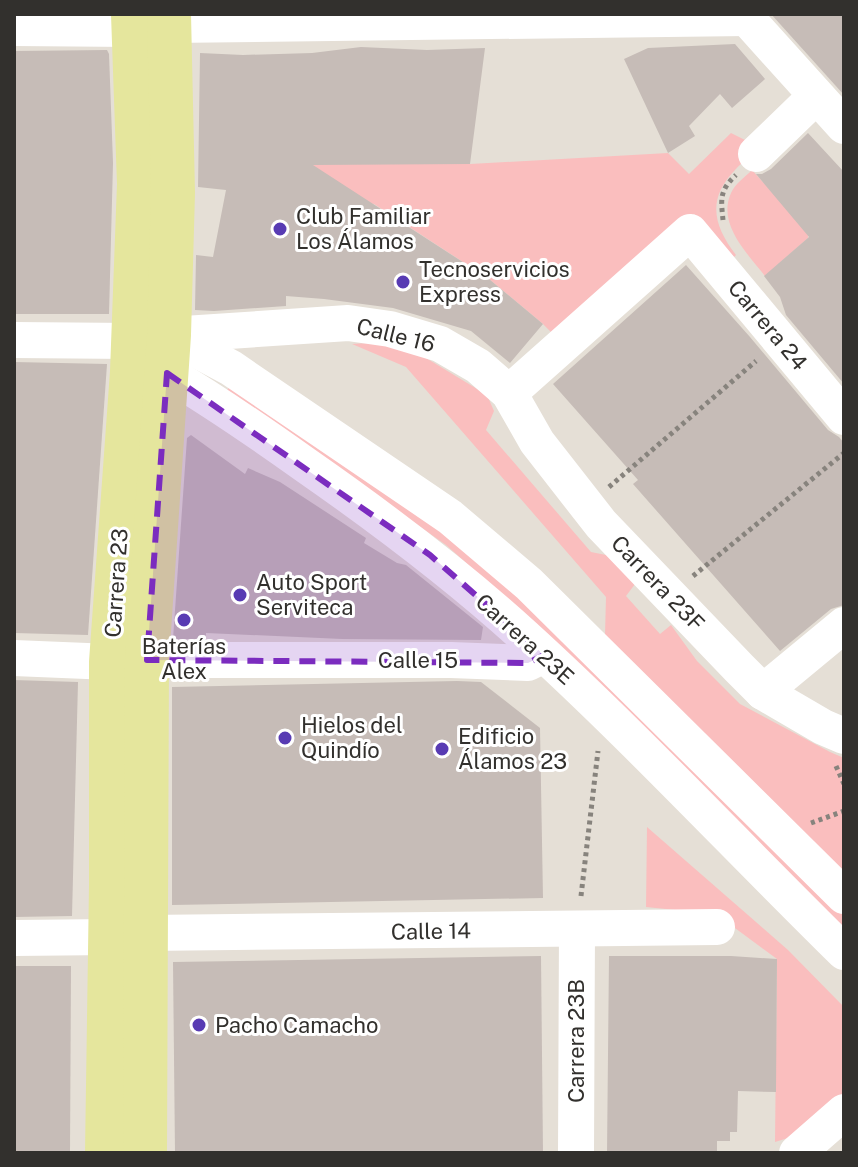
<svg xmlns="http://www.w3.org/2000/svg" width="858" height="1167" viewBox="0 0 858 1167" font-family="'Public Sans',sans-serif">
<rect width="100%" height="100%" fill="#e5dfd6"/>
<g fill="#fabebe">
<path d="M 731,133 L 755,145 C 752,155 742,162 735,170 C 707,199 713,225 736,255 L 732,259 L 694,214 L 555,336 L 543,324 L 489,279 L 374,204 L 347,200 L 256,164 L 470,164 L 668,153 L 689,174 Z"/>
<path d="M 752,170 L 771,191 L 808,227 L 808,238 L 765,276 C 747,253 717,224 731,193 C 735,184 745,177 752,170 Z"/>
<polygon points="385,342 426,358 487,395 494,411 486,430 591,552 611,556 635,584 626,596 660,634 671,625 697,661 740,704 830,752 844,758 844,875 605,635 606,597 406,367 352,344"/>
<polygon points="230,386 451,538 513,592 844,916 844,928 507,599 446,545 351,478 225,393"/>
<polygon points="647,827 788,950 844,1007 844,1096 788,1138 775,1142 777,959 716,914 646,907"/>
</g>
<g fill="#c6bcb7">
<polygon points="771,14 844,14 844,95"/>
<polygon points="735,44 765,79 732,108 720,94 689,126 695,136 668,153 624,59 648,48"/>
<polygon points="361,47 427,50 485,48 470,164 313,165 489,279 543,324 510,363 471,331 393,308 324,299 286,296 286,306 214,311 195,310 196,255 213,257 226,190 198,187 200,53 243,55 312,53"/>
<polygon points="107,50 109,54 113,163 109,314 14,314 14,51"/>
<polygon points="808,133 844,172 844,384 786,315 780,297 764,276 809,237 756,174 762,174 771,169"/>
<polygon points="686,265 750,337 828,430 839,437 844,443 844,605 831,609 780,651 633,484 638,480 553,384"/>
<polygon points="14,362 107,364 88,635 14,633"/>
<polygon points="191,435 245,474 248,468 280,482 366,538 364,543 397,563 406,565 483,627 481,640 342,639 206,633 206,639 173,639 187,438"/>
<polygon points="14,680 78,682 72,916 14,917"/>
<polygon points="457,681 481,682 540,728 543,898 172,905 172,687"/>
<polygon points="541,956 543,1153 175,1153 173,962"/>
<polygon points="609,956 731,956 777,959 776,1092 738,1091 737,1132 730,1132 730,1141 717,1141 717,1151 704,1151 704,1153 607,1153"/>
<polygon points="14,966 71,966 70,1153 14,1153"/>
</g>
<g fill="none" stroke-linecap="round" stroke-linejoin="round">
<g stroke="#87837d" stroke-width="5" stroke-dasharray="4 4" stroke-linecap="butt">
<path d="M 723,220 C 721,199 719,191 736,175"/>
<polyline points="609,487 756,361"/>
<polyline points="693,576 844,453"/>
<polyline points="836,766 844,784"/>
<polyline points="811,823 844,811"/>
<polyline points="581,896 598,751"/>
</g>
<g stroke="#fff" stroke-width="36">
<polyline points="743,14 844,126"/>
<polyline points="169,25 747,18"/>
<polyline points="14,28 133,29"/>
<polyline points="756,154 816,96"/>
<polyline points="169,335 231,368 450,517 529,584 844,896"/>
<polyline points="169,335 348,323 390,329 440,344 478,366 509,393 537,442 601,524 739,668 763,692 823,727 844,736"/>
<polyline points="14,340 132,341"/>
<path d="M 167,373 C 214,401 259,432 304,464 C 380,517 455,573 524,636 C 635,737 737,847 844,952"/>
<polyline points="509,393 690,232 844,417"/>
<polyline points="14,658 111,662"/>
<polyline points="147,660 451,660 528,663 544,655"/>
<polyline points="763,692 844,625"/>
<polyline points="146,933 717,927"/>
<polyline points="14,938 111,937"/>
<polyline points="576,1153 577,929"/>
<polyline points="797,1153 844,1112"/>
</g>
<g stroke="#e5e69d" stroke-width="44">
<polyline points="107,1153 111,885 111,662 132,372 139,184 133,14"/>
<polyline points="145,1153 147,660 169,335 173,193 169,14"/>
</g>
</g>
<path fill="#7b2cbf" fill-opacity="0.2" stroke="#7b2cbf" stroke-width="6" stroke-dasharray="16 10" stroke-linejoin="round" d="M 167,373 L 430,555 L 544,655 L 528,663 L 147,660 Z"/>
<g fill="#583bb3" stroke="#fff" stroke-width="3">
<circle cx="280" cy="229" r="8"/>
<circle cx="403" cy="282" r="8"/>
<circle cx="240" cy="595" r="8"/>
<circle cx="184" cy="620" r="8"/>
<circle cx="285" cy="738" r="8"/>
<circle cx="442" cy="749" r="8"/>
<circle cx="199" cy="1025" r="8"/>
</g>
<g text-anchor="middle" dominant-baseline="central" stroke-width="6" stroke-linejoin="round" paint-order="stroke">
<g font-size="22" fill="#32302d" stroke="#fff" text-anchor="start">
<text x="296" y="216">Club Familiar<tspan x="296" dy="25">Los Álamos</tspan></text>
<text x="419" y="269">Tecnoservicios<tspan x="419" dy="25">Express</tspan></text>
<text x="256" y="582">Auto Sport<tspan x="256" dy="25">Serviteca</tspan></text>
<text x="184" y="646" text-anchor="middle">Baterías<tspan x="184" dy="25">Alex</tspan></text>
<text x="301" y="725">Hielos del<tspan x="301" dy="25">Quindío</tspan></text>
<text x="458" y="736">Edificio<tspan x="458" dy="25">Álamos 23</tspan></text>
<text x="215" y="1025">Pacho Camacho</text>
</g>
<g font-size="22" fill="#32302d" stroke="#fff">
<text transform="translate(768 325) rotate(50)">Carrera 24</text>
<text transform="translate(396 335) rotate(14)">Calle 16</text>
<text transform="translate(116 583) rotate(-86)">Carrera 23</text>
<text transform="translate(658 583) rotate(46)">Carrera 23F</text>
<text transform="translate(525 639) rotate(42)">Carrera 23E</text>
<text x="418" y="660">Calle 15</text>
<text transform="translate(431 931) rotate(-1)">Calle 14</text>
<text transform="translate(576 1041) rotate(-90)">Carrera 23B</text>
</g>
</g>
<rect width="858" height="1167" fill="none" stroke="#32302d" stroke-width="32"/>
</svg>
